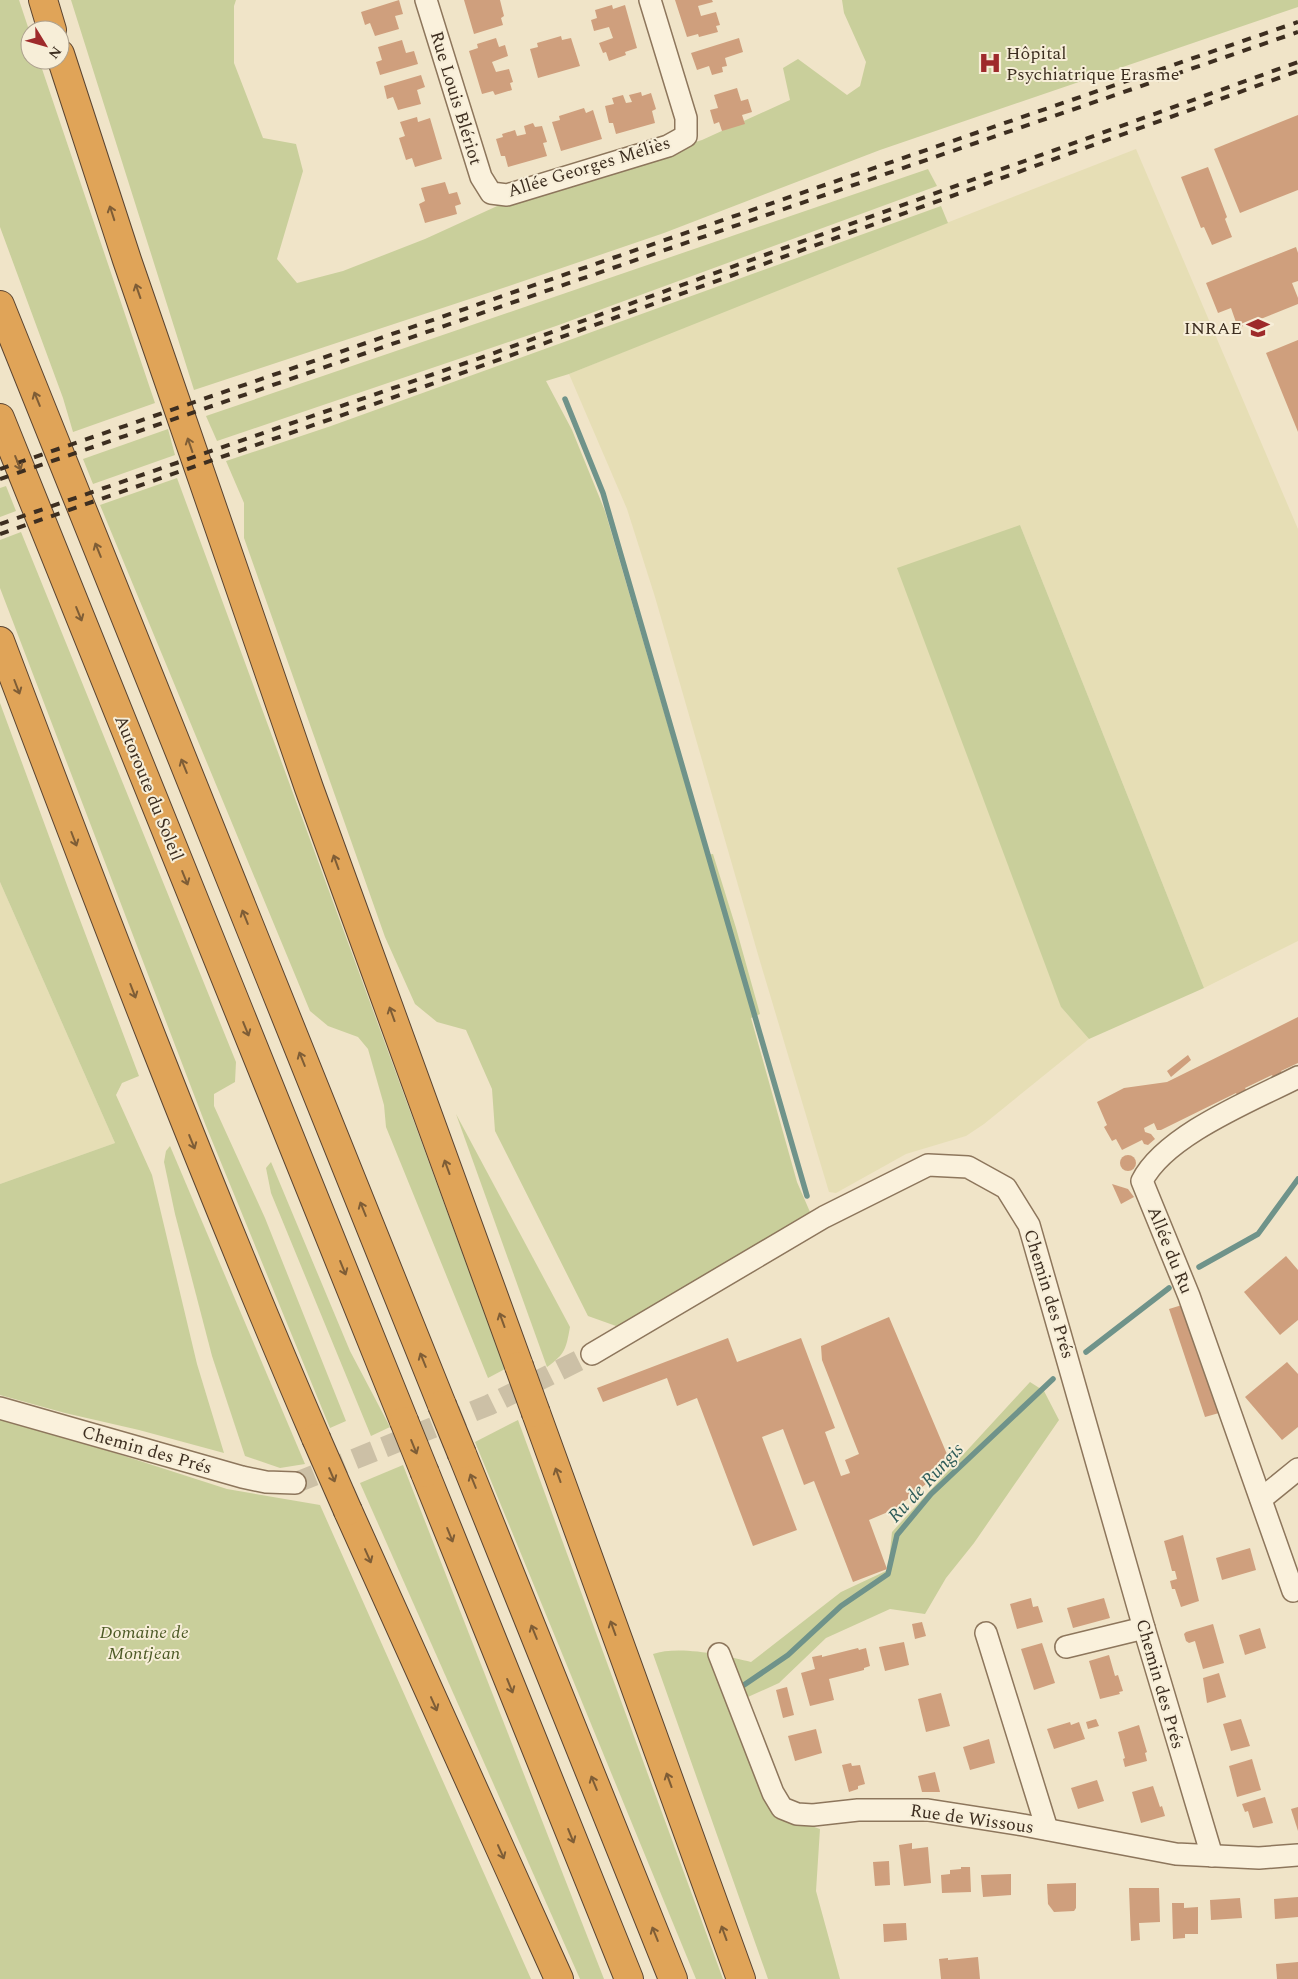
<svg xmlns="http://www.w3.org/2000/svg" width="1298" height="1979" viewBox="0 0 1298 1979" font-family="Spectral,serif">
<rect width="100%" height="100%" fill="#f0e4c8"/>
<g fill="#e6deb5">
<polygon points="1136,149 1298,529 1298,941 1204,988 1020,525 1061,1007 1089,1039 984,1124 966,1136 906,1154 836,1193 829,1192 759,958 655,597 627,509 569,374 780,288"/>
<polygon points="0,882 115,1143 0,1184"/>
</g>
<g fill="#c9cf9b">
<polygon points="0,0 19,0 30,33 30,60 39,60 155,403 73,432 63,398 0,227"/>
<polygon points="71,0 236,0 234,6 234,63 263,138 296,144 303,171 277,259 297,283 343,271 425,239 506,202 702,140 790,100 783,68 798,59 847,95 860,86 866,62 844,13 842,0 1298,0 1298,7 880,150 664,233 509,286 194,390"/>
<polygon points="928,169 937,186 556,326 217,441 206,416"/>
<polygon points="941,206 948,223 569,374 546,381 572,430 605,511 706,855 713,854 736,928 760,1014 751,1018 797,1182 810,1212 626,1324 616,1326 588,1316 495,1131 492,1089 466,1030 437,1022 415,1004 385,937 244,538 244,503 226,461 331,426"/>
<polygon points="168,429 175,455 93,484 83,459"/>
<polygon points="177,478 505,1369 488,1378 386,1127 384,1105 368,1049 358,1037 328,1026 310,1011 100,505"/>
<polygon points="6,486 16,511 0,517 0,488"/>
<polygon points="1020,525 1204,988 1089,1039 1061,1007 897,568"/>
<polygon points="21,532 236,1062 235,1082 214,1094 214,1106 265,1218 346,1421 330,1428 206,1126 0,588 0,540"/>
<polygon points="0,703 71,896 139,1076 122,1083 116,1095 152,1175 197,1364 224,1453 139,1430 65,1413 0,1395 0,1184 115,1143 0,882"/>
<path d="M 456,1114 L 570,1327 C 566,1349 565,1354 547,1367 Z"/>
<polygon points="170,1146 305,1464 280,1468 245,1456 212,1356 175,1214 164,1162 166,1151"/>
<polygon points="271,1162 350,1351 390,1427 371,1436 271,1193 266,1168"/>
<path d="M 1030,1382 L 1044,1391 L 1059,1420 L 974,1543 L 946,1578 L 925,1614 L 890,1609 L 826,1638 L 779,1683 L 730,1705 L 777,1814 L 820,1829 L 816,1891 L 840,1979 L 768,1979 L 653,1654 C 678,1645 725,1655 751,1662 L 841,1592 L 888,1570 L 892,1532 Z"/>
<polygon points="0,1416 227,1489 320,1505 531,1979 0,1979"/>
<polygon points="518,1420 723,1979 696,1979 475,1442"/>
<polygon points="403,1465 604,1979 580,1979 360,1483"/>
</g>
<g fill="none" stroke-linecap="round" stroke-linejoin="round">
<g stroke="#6f938a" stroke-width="5.5">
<polyline points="565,399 603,493 807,1196"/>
<polyline points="1199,1267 1258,1234 1298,1179"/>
<polyline points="1086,1352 1169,1288"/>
<polyline points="741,1687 788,1655 841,1606 888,1574 897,1535 931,1494 1053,1379"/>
</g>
</g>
<g fill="#cf9f7d">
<polygon points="399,0 403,14 395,16 399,29 375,36 370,23 365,25 361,12"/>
<polygon points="464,0 500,0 504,16 501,18 503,25 474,34"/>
<polygon points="675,0 712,0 713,2 698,6 701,16 716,12 720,25 716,26 718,32 699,37 698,34 687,37"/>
<polygon points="612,5 613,9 625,5 637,48 625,52 626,55 609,61 606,52 603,53 599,43 613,38 609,27 594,31 591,20 597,18 595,10"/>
<polygon points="561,36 562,40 571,38 580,66 538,78 530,49 538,47 537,43"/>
<polygon points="496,38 499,47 505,45 508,56 492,62 496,72 509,69 513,82 510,83 512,90 495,95 493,91 482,94 469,51 478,48 477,44"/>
<polygon points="739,38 743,52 725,58 727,66 722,67 723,72 712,75 709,66 697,70 691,53"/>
<polygon points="402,40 406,53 414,51 418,64 380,75 376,62 382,60 378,47"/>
<polygon points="421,75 425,87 417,90 421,104 398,110 393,97 387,99 384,86"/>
<polygon points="737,88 741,101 748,99 752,112 742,115 745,124 722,131 719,122 714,124 710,110 718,108 714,95"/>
<polygon points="641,92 642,96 651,93 656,109 652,111 655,123 616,134 613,123 609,123 605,106 614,104 612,98 623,95 626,103 632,102 629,95"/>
<polygon points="584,108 586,113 593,110 602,139 561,151 552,122 560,120 559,116"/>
<polygon points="1298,115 1298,190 1240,213 1214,149"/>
<polygon points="417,117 418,122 430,118 442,159 415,167 412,158 406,160 399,138 405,136 400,122"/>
<polygon points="533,123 535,127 542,126 547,142 543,143 547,156 508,167 505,156 501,156 496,139 503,137 502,134 515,130 517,136 526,134 524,126"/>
<polygon points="1208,167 1227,217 1225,219 1232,237 1212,245 1204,227 1201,228 1181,177"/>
<polygon points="445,182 449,194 457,192 461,204 455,206 457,214 425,223 419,204 425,201 421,188"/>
<polygon points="1296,247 1298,253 1298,281 1292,283 1298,298 1298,304 1238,328 1231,308 1218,313 1206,283"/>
<polygon points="1298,340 1298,432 1266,353"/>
<polygon points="1298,1017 1298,1063 1281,1071 1283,1074 1274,1079 1272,1075 1245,1088 1248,1093 1238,1097 1236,1093 1161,1130 1157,1130 1154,1123 1144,1128 1145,1132 1151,1134 1155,1139 1148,1145 1144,1144 1142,1140 1122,1150 1116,1139 1112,1141 1104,1127 1107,1125 1097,1102 1124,1088 1167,1082"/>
<polygon points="1188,1055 1191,1060 1171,1077 1167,1071"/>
<circle cx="1128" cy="1163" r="8"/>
<polygon points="1112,1184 1128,1189 1134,1197 1121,1204"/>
<polygon points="1286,1256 1298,1270 1298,1320 1280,1335 1244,1292"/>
<polygon points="1182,1305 1219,1413 1205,1417 1169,1309"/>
<polygon points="889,1317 949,1459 942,1471 895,1509 869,1520 887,1569 853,1582 814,1481 804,1485 783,1429 762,1437 797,1530 753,1546 697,1398 677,1406 667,1378 603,1402 597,1388 728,1338 737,1362 801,1338 835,1428 825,1432 841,1476 850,1473 845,1460 859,1454 822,1360 821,1346"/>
<polygon points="1287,1362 1298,1374 1298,1427 1282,1440 1245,1397"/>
<polygon points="1183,1535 1199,1601 1181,1607 1175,1589 1172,1589 1170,1581 1177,1579 1175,1571 1172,1571 1164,1541"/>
<polygon points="1250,1548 1256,1570 1222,1580 1216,1558"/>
<polygon points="1031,1598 1033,1607 1038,1606 1043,1622 1017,1629 1010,1604"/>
<polygon points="1104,1598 1110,1618 1073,1628 1067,1608"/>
<polygon points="922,1622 926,1636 915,1639 912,1624"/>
<polygon points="1213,1624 1224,1663 1203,1669 1195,1641 1189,1643 1186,1641 1184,1634 1186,1632"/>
<polygon points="1260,1628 1266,1648 1245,1655 1239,1635"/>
<polygon points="904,1642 909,1665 885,1671 879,1647"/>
<polygon points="1042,1643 1055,1683 1034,1690 1021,1649"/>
<polygon points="858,1648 859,1650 866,1648 870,1666 864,1668 864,1670 829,1679 834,1700 810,1706 801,1673 815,1669 812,1657 822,1655 822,1657"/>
<polygon points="1109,1655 1115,1676 1118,1675 1123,1691 1119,1692 1120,1694 1100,1699 1089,1661"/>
<polygon points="1219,1673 1226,1697 1207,1703 1203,1678"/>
<polygon points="787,1687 794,1715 783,1718 776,1690"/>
<polygon points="941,1693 950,1726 926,1732 918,1699"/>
<polygon points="1096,1719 1099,1726 1088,1729 1086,1722"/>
<polygon points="1241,1719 1250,1746 1231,1751 1223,1724"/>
<polygon points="1070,1722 1071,1725 1079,1722 1085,1739 1054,1749 1047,1729"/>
<polygon points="1139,1725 1147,1752 1145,1753 1147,1761 1125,1767 1123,1759 1125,1758 1118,1732"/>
<polygon points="816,1729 822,1753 795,1761 788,1736"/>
<polygon points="989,1739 995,1763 970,1770 963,1747"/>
<polygon points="1252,1759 1261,1790 1237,1797 1229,1766"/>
<polygon points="851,1763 852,1766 860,1765 865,1784 858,1786 858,1789 849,1792 842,1765"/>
<polygon points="935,1772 940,1792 922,1792 918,1776"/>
<polygon points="1097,1780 1104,1801 1078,1809 1071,1788"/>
<polygon points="1153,1786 1160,1807 1162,1806 1165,1816 1141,1823 1132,1792"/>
<polygon points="1265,1797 1273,1823 1253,1828 1248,1811 1245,1812 1242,1804"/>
<polygon points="1298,1807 1298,1831 1291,1809"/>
<polygon points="912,1843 912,1849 928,1847 931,1883 904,1886 899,1845"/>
<polygon points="889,1861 890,1885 875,1886 873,1862"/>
<polygon points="961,1867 970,1867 971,1892 942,1893 941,1875 950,1874 950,1870 961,1869"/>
<polygon points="1011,1874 1011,1895 983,1897 981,1875"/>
<polygon points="1076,1883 1076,1908 1074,1911 1054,1912 1048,1904 1047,1884"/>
<polygon points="1129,1888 1159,1888 1160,1922 1139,1923 1140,1940 1131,1941"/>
<polygon points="1298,1897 1298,1917 1275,1919 1274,1899"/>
<polygon points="1240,1898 1242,1918 1211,1920 1210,1900"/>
<polygon points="1172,1903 1184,1903 1184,1908 1198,1907 1198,1934 1185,1934 1185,1938 1173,1939"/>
<polygon points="906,1923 907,1940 884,1942 883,1924"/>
<polygon points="978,1957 980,1979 941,1979 939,1959 948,1958 948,1960"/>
<polygon points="1298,1962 1298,1979 1277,1979 1276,1964"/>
</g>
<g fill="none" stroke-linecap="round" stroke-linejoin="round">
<polyline stroke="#ccc0a6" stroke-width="21" stroke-dasharray="21 11" stroke-linecap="butt" points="295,1483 489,1405 592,1354"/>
<defs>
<g id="minor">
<polyline points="426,0 481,177 491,193 507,195 668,146 686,136 686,118 650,0"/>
<polyline points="592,1354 824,1217 928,1165 968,1167 1006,1188 1029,1225 1144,1628 1212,1856"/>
<polyline points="0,1408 242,1477 266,1482 295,1483"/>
<polyline points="1261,1499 1298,1469"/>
<path d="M 1293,1591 L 1189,1296 L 1142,1181 C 1165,1135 1253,1100 1298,1077"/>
<polyline points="986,1633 1047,1829"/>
<polyline points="1066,1647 1144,1628"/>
<polyline points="719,1654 773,1793 782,1808 797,1814 813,1815 858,1810 928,1810 1023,1825 1176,1854 1259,1858 1298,1855"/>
</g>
<g id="highway">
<polyline points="43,0 52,30"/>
<polyline points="60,54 127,260 309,788 519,1366"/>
<polyline points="0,305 442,1405"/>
<polyline points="0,418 404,1421"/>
<path d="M 0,641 C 101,909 203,1176 316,1438"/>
<polyline points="536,1413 741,1979"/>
<polyline points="462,1454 673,1979"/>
<polyline points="425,1473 629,1979"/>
<polyline points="348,1511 559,1979"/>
</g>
</defs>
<use href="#minor" stroke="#8d765c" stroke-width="24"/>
<use href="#highway" stroke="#5b4430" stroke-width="30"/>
<use href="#minor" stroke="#faf1dc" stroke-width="21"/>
<use href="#highway" stroke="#e0a458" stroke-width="28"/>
<g stroke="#3d2e20" stroke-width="4" stroke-dasharray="9 9" stroke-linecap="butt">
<polyline points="0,469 1298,22"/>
<polyline points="0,479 1298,32"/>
<polyline points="0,524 483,357 1298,62"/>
<polyline points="0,534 426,386 1298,71"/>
</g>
<defs>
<g id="highway-bridge">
<polyline points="519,1366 536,1413"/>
<polyline points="442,1405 462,1454"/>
<polyline points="404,1421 425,1473"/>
<polyline points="316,1438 348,1511"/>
</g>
</defs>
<use href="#highway-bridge" stroke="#5b4430" stroke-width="30" stroke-linecap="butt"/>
<use href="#highway-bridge" stroke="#e0a458" stroke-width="28"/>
</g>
<defs><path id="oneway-shaft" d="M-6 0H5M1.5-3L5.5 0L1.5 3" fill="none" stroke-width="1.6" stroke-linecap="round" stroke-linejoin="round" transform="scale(1.25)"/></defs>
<g stroke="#7e5d36">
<use href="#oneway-shaft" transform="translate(112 213) rotate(-108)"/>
<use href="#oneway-shaft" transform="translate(138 291) rotate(-109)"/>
<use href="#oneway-shaft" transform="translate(37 399) rotate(-112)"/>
<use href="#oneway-shaft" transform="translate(190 445) rotate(-109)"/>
<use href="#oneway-shaft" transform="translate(18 463) rotate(68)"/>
<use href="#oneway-shaft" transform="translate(98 550) rotate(-112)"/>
<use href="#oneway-shaft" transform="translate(79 614) rotate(68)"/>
<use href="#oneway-shaft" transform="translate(17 687) rotate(69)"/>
<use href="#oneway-shaft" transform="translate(184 766) rotate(-112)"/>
<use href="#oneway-shaft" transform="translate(74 839) rotate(69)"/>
<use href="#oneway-shaft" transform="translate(336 862) rotate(-110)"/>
<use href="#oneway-shaft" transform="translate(185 878) rotate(68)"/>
<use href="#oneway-shaft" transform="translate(245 917) rotate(-112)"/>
<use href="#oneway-shaft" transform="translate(133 991) rotate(69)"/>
<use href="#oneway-shaft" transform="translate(392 1014) rotate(-110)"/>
<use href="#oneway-shaft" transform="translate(246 1029) rotate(68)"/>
<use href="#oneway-shaft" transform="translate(302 1059) rotate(-112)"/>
<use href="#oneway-shaft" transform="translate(192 1142) rotate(68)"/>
<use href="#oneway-shaft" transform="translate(447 1167) rotate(-110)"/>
<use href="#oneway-shaft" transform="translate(363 1209) rotate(-112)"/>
<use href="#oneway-shaft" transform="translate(343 1268) rotate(68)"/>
<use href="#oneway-shaft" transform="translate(502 1320) rotate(-110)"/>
<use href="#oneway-shaft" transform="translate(423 1360) rotate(-112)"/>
<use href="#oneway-shaft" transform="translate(414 1447) rotate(68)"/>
<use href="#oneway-shaft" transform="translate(332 1475) rotate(67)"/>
<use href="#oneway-shaft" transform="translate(558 1475) rotate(-110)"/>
<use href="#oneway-shaft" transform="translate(473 1481) rotate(-112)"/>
<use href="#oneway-shaft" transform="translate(450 1535) rotate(68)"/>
<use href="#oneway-shaft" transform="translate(368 1556) rotate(66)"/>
<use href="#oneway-shaft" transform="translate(613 1628) rotate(-110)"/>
<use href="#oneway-shaft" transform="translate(534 1632) rotate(-112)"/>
<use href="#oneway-shaft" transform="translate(510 1686) rotate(68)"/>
<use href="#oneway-shaft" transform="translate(434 1704) rotate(66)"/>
<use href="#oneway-shaft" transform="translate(669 1780) rotate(-110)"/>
<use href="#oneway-shaft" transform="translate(594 1783) rotate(-112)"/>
<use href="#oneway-shaft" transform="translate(571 1836) rotate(68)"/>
<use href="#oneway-shaft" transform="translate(501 1852) rotate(66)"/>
<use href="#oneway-shaft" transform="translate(724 1933) rotate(-110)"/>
<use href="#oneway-shaft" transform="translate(655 1934) rotate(-112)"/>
</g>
<defs>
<symbol id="hospital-bare" viewBox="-9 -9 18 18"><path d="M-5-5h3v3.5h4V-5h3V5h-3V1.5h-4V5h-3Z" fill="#9e2a2b" stroke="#f7eed8" stroke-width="2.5" paint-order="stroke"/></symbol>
<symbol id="university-bare" viewBox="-9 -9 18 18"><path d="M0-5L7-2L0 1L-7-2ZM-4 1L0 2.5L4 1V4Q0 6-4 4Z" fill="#9e2a2b" stroke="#f7eed8" stroke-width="2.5" paint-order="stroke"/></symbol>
</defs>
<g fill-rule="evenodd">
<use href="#hospital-bare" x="974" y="47" width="32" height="32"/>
<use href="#university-bare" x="1242" y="312" width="32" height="32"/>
</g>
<g text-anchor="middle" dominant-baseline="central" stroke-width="4" stroke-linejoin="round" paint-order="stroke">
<g font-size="18" fill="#3d2e20" stroke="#f7eed8" text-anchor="start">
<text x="1006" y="53">Hôpital<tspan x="1006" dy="21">Psychiatrique Erasme</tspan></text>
<text x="1242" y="328" text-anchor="end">INRAE</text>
</g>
<g font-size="18" fill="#3d2e20" stroke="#f7eed8">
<text transform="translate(456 98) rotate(73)">Rue Louis Blériot</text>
<text transform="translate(589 167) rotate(-17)">Allée Georges Méliès</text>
<text transform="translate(149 788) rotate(68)">Autoroute du Soleil</text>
<text transform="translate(1170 1250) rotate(68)">Allée du Ru</text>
<text transform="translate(1049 1294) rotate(73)">Chemin des Prés</text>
<text transform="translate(147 1450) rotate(16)">Chemin des Prés</text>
<text transform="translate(1160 1684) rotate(74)">Chemin des Prés</text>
<text transform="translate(972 1819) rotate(8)">Rue de Wissous</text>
</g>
<g font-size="18" font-style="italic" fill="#4d5a26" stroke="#f7eed8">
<text x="144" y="1632">Domaine de<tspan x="144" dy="21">Montjean</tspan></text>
</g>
<g font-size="19" font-style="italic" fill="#2f5d5a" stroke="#f7eed8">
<text transform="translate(926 1483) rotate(-47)">Ru de Rungis</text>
</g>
</g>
<g transform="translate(45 45) rotate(127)"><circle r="24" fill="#f7eed8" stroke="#ada18e"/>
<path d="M0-4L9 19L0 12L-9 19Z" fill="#9e2a2b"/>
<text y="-8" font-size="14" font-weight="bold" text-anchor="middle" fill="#3d2e20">N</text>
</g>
</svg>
